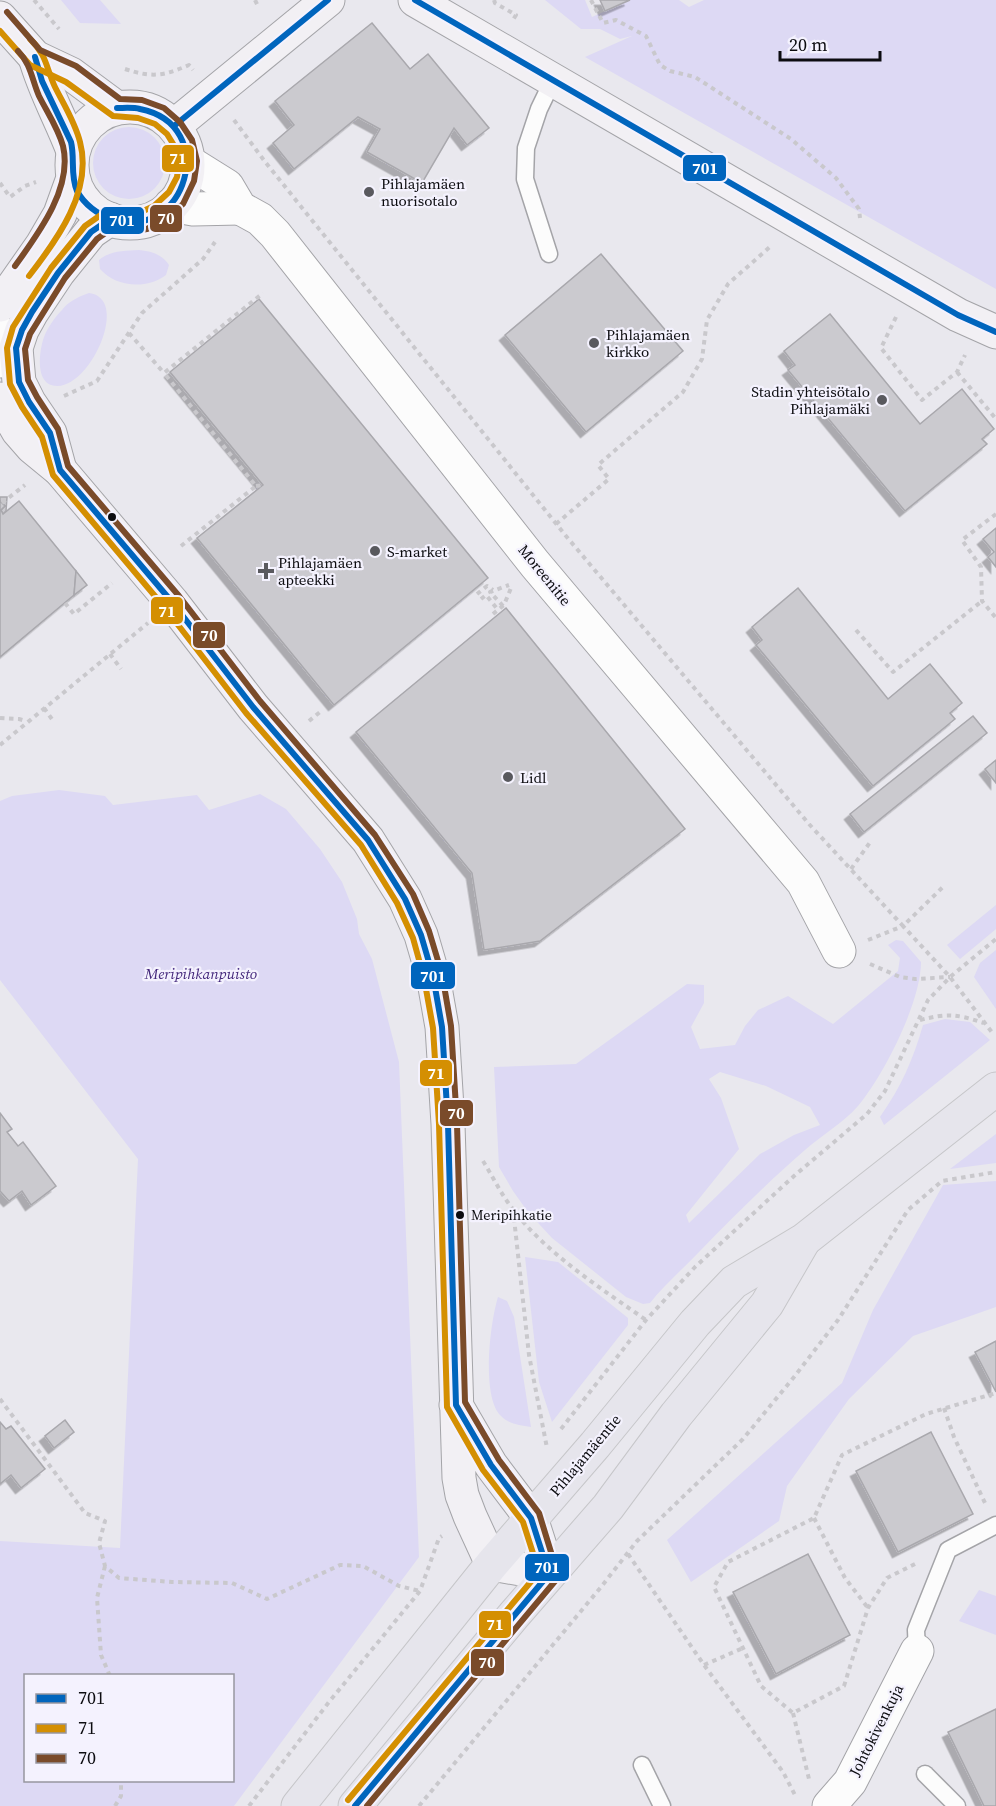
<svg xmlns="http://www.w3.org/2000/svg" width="996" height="1806" viewBox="0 0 996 1806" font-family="'Source Serif 4',serif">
<defs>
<filter id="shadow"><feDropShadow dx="-5.5" dy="5.5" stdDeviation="0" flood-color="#0004"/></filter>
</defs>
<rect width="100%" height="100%" fill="#e9e8ee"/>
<g fill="#ddd9f4" fill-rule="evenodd">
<polygon points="61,0 100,0 121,24 80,23"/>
<polygon points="545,0 585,0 592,17 630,0 679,0 689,7 704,0 996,0 996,289 585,57 632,36 620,39 600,29 581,29"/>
<circle cx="129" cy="163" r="36"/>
<path d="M 139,250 C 151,251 163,255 169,265 L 166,275 C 146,290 116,287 100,269 L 99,260 C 111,250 125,251 139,250 Z"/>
<path d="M 89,293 C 130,298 92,385 58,386 C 34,387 39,351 44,337 C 48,327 55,317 62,310 C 69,301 78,297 89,293 Z"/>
<path d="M 59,790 L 105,796 L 113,805 L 197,795 L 209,810 L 260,794 L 286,809 L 320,849 L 342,882 L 357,919 L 359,934 L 372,959 L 399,1062 L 419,1557 L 234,1806 L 0,1806 L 0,1541 L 120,1548 L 138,1159 L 0,980 L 0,801 L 12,796 ZM 26,1676 L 232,1676 L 232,1780 L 26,1780 Z"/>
<polygon points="996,905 996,929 960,959 947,945"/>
<path d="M 896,940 L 903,941 L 921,962 C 921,1002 884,1075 858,1106 C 843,1123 822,1135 805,1150 C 769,1181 734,1216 700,1251 C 684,1268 665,1284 650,1303 L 643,1304 L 626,1297 L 552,1238 L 528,1212 L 513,1191 L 499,1167 L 494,1067 L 576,1064 L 687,984 L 704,985 L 704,1003 L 691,1027 L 700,1049 L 735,1045 L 745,1026 L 758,1010 L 788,996 L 833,1024 L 898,971 L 900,958 L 888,945 ZM 720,1072 L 766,1086 L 810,1107 L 820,1125 L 794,1135 L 760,1154 L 689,1223 L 686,1215 L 739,1149 L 721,1098 L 709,1079 Z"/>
<polygon points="996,950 996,1009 974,977 980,963"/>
<path d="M 945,1019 L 970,1022 L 990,1040 L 884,1125 L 880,1117 C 901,1087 913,1060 923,1025 Z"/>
<polygon points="996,1134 996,1163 950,1169"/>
<polygon points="996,1181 996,1307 913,1336 849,1399 787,1486 779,1521 691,1582 667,1540 842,1383 873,1310 943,1185"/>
<polygon points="525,1257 558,1262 628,1318 628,1325 552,1422 539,1382"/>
<path d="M 498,1297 L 507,1301 L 514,1317 L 531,1427 C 520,1425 510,1425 501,1416 C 481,1397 490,1323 498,1297 Z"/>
<polygon points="979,1590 996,1596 996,1635 959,1621"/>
</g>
<g fill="#cbcacf" stroke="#a9a8ad" stroke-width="1.5" filter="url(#shadow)">
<polygon points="600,0 630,0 605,11"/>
<polygon points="372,23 410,69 428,54 489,128 467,145 454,128 422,183 367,152 380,129 358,117 294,169 273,143 294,125 275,101"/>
<polygon points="601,254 683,351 586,432 505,335"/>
<polygon points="259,299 488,578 334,705 197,538 263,485 170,372"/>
<polygon points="830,314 920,424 962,389 994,429 982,439 987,444 905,511 788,370 795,365 784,351"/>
<polygon points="0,497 7,497 6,511 3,514 1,510 5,506 0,501"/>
<polygon points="0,501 5,506 1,510 3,514 19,501 76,571 74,595 0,657"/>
<polygon points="996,528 996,567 988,557 994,552 983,539"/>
<polygon points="76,571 87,585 74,595"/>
<polygon points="798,588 888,699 930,664 962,703 950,713 955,719 873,786 756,645 762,640 752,627"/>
<polygon points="506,608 685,829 540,941 484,950 472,873 356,732"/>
<polygon points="973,716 987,733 864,832 850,814"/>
<polygon points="996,760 996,783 985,769"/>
<polygon points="0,1113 12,1129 7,1132 18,1146 23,1142 56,1186 31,1205 22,1191 9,1201 0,1191"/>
<polygon points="996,1341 996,1392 975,1352"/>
<polygon points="65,1420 74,1432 54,1448 45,1436"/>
<polygon points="0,1422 6,1429 11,1426 45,1469 21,1488 11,1475 0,1484"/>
<polygon points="931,1432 973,1514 898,1552 856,1471"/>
<polygon points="808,1554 850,1635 776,1674 733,1592"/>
<polygon points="996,1709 996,1806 984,1806 948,1732"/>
</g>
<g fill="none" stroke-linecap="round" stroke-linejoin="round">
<defs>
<g id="lane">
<polyline points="549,254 525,179 526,148 539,109 553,80"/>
<polyline points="917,1651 916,1630 948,1550 996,1525"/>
<polyline points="642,1765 662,1806"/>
<polyline points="925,1774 957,1806"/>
</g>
<g id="street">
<polyline points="187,161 227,186 240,208 260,219 275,234 535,564 803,882 839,951"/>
<polyline points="171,205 193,209 240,208"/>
<polyline points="0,333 16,348 0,361"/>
<polyline points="829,1806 850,1782 917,1651"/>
</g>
<g id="secondary">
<polyline points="415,0 958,315 996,332"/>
<polyline points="0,18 35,57 71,74 117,108"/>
<path d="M 35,57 C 44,90 61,119 73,151"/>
<circle cx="130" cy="165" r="58"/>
<polyline points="174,126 328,0"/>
<polyline points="0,305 42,245 60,214 73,178"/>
<polyline points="0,399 18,431 32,447 60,470 172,602 253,707 368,840 405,899 421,935 433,976 442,1027 448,1124 459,1478 462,1495 470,1516 492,1564 549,1574 531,1518 491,1465 456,1405"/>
<polyline points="60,470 50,433 29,402 19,382 16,348 22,330 32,312 58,273 91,232 110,219"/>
</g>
<g id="primary">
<polyline points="298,1806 492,1564 595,1445 695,1323 734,1282 804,1240 996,1089"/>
<polyline points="355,1806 514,1615 608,1507 676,1415 767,1304 803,1242"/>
</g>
</defs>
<use href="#lane" stroke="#a4a4a8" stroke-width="19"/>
<use href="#street" stroke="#a4a4a8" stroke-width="35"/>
<use href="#secondary" stroke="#a4a4a8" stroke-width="35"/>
<use href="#primary" stroke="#c6c6c9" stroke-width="35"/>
<g stroke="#c9c8cc" stroke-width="4" stroke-dasharray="4.5 4.5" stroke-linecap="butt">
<polyline points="34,0 59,29"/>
<polyline points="255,0 258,6"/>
<polyline points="494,0 495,3 516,15 513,20"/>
<polyline points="591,0 603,23 616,20 646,36 660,65 670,71 695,77 791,139 836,178 859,209 860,218"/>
<path d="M 125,69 C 153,78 163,76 189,65 L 193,70"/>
<polyline points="234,120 266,163 566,536 809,824 903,926 945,885"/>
<polyline points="0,183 10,197 25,186 36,182"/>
<polyline points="896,317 881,348 922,400 957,372 965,355"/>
<polyline points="129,333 164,373"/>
<polyline points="957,372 996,419"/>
<polyline points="64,396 97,381 142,313 203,259 215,242"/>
<polyline points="256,486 263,485"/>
<polyline points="2,503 25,485"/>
<polyline points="996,514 962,540 981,567 982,601 996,618"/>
<polyline points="556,524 609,479 598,465 683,392 702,359 707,320 728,284 772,245"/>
<polyline points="181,546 256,486 164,373 263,293"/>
<polyline points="477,594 487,586 493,590"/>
<polyline points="481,599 486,595 498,610"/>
<polyline points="65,603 74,614 112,583"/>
<polyline points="503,606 490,592 509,585"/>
<polyline points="493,614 504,605 511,588"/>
<polyline points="856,630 893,672 982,601"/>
<polyline points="110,654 121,669"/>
<polyline points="44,708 54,722"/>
<polyline points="0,718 19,719 26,721"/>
<polyline points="309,721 320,712"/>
<polyline points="0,745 148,623"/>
<polyline points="851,869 871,841"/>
<polyline points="868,940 903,926 950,977 994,1035"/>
<polyline points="870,964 900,977 915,979 950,977"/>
<path d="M 920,1020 C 949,1013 956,1014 984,1023"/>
<path d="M 483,1161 C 493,1177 501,1194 512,1208 C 544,1252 602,1289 646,1320"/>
<polyline points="513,1209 529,1355 547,1448"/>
<polyline points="0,1399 85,1513 105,1521 99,1543 105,1566 119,1578 172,1582 232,1583 267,1599 340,1565 363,1566 399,1586 420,1591"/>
<polyline points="944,1408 954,1437 985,1503"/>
<polyline points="561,1429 646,1320 695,1267 794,1176 867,1114 885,1091 928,1000 950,977 996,939"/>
<polyline points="814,1518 845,1578 868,1608"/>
<polyline points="628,1554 704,1665 783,1772 796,1797"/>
<polyline points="915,1564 887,1578 868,1608 844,1686 793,1713 761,1686 714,1587 728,1562 814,1518 842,1455 926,1414 996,1393"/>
<polyline points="105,1566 97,1598 101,1655 110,1676"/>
<polyline points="704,1665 743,1648"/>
<polyline points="793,1713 809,1779"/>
<polyline points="115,1806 121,1796 121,1780"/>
<polyline points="249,1806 329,1702 420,1591 439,1538 442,1536"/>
<polyline points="419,1806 601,1587 637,1541 743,1439 794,1377 838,1320 908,1210 942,1181 996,1172"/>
</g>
<use href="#lane" stroke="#fcfcfc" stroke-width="16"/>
<use href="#street" stroke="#fcfcfc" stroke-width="33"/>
<use href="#secondary" stroke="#f2f0f4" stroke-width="33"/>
<use href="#primary" stroke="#e6e5ec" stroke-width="33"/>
<defs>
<g id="bus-1">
<polyline points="415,0 958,315 996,332"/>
<path d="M 35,57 L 42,81 L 71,142 C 75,158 70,175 77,191 C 84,204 98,215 112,219 C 186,243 221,125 140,109 C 133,107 124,108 117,108"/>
<polyline points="174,126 328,0"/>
<polyline points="110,219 91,232 58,273 32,312 22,330 16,348 19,382 29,402 50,433 60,470 172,602 253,707 368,840 405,899 421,935 433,976 442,1027 448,1124 456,1405 491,1465 531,1518 549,1574 355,1806"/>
</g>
<g id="bus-2">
<polyline points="0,31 30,65 66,82 113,116 138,118 155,124 167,134 175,147 179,162 177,177 169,192 154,206 141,212 128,214 111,210 105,212 85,226 51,268 13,327 7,348 10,384 22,407 42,437 53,475 165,608 246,713 361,845 397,903 413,938 424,978 433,1028 439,1124 447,1407 483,1470 523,1522 539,1572 348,1800"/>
<path d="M 29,276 C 57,240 93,191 80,142 C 75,122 64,105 55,87 C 46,68 47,55 30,39"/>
</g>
<g id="bus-3">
<polyline points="7,12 40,50 76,66 120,99 142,100 164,108 180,122 192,140 197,161 194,181 183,204 164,220 147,229 128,232 111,229 97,239 65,278 30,334 25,349 28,380 37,397 58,429 68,466 179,596 260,701 375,835 413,894 429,931 442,974 451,1026 457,1124 465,1402 499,1460 539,1513 558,1575 556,1580 367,1806"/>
<path d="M 15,266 C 38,234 73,188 63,146 C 58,128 47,112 39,96 C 32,80 31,64 18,51"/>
</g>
</defs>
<use href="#bus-1" stroke="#f4f2fe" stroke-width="10"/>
<use href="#bus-2" stroke="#f4f2fe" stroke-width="10"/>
<use href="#bus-3" stroke="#f4f2fe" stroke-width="10"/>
<use href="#bus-1" stroke="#0065bd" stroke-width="6"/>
<use href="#bus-2" stroke="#d48f02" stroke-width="6"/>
<use href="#bus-3" stroke="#7a4b2a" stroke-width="6"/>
</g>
<g fill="#59595e" stroke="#f4f2fe" stroke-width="2">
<circle cx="369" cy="192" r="6"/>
<circle cx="594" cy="343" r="6"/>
<circle cx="882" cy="400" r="6"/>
<circle cx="375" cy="551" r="6"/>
<path d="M263 562h6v6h6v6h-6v6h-6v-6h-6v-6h6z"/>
<circle cx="508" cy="777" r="6"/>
</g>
<g fill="#0c0c10" stroke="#f4f2fe" stroke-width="2">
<circle cx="112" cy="517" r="5"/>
<circle cx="460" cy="1215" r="5"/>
</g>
<g text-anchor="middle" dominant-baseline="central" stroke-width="4.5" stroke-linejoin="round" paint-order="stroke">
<g font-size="14" fill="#0c0c10" stroke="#f4f2fe" text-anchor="start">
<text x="471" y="1215">Meripihkatie</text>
</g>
<g font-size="15" fill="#0c0c10" stroke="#f4f2fe" text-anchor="start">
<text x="381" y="183">Pihlajamäen<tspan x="381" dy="17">nuorisotalo</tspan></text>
<text x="606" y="334">Pihlajamäen<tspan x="606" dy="17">kirkko</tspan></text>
<text x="870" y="391" text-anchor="end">Stadin yhteisötalo<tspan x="870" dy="17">Pihlajamäki</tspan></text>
<text x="387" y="551">S-market</text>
<text x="278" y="562">Pihlajamäen<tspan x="278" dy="17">apteekki</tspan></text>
<text x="520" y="777">Lidl</text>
</g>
<g font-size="15" fill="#0c0c10" stroke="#f4f2fe">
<text transform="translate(545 575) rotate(51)">Moreenitie</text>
<text transform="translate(585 1455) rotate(-50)">Pihlajamäentie</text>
<text transform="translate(876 1730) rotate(-63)">Johtokivenkuja</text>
</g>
<g font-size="15" font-style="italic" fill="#43277b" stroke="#f4f2fe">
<text x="201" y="973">Meripihkanpuisto</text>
</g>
</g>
<g stroke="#f4f2fe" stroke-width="2">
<rect x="161" y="144" width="34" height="29" rx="6" fill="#d48f02"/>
<rect x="682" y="154" width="45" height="28" rx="6" fill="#0065bd"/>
<rect x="149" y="204" width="34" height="29" rx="6" fill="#7a4b2a"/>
<rect x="100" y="206" width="45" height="29" rx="6" fill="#0065bd"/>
<rect x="150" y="596" width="34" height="29" rx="6" fill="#d48f02"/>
<rect x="192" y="621" width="34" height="28" rx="6" fill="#7a4b2a"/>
<rect x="410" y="961" width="46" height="29" rx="6" fill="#0065bd"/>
<rect x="419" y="1059" width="34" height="28" rx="6" fill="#d48f02"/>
<rect x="439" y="1099" width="35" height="28" rx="6" fill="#7a4b2a"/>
<rect x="524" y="1553" width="46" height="29" rx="6" fill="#0065bd"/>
<rect x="478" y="1610" width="34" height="29" rx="6" fill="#d48f02"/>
<rect x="470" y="1648" width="35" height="29" rx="6" fill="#7a4b2a"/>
</g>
<g font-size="16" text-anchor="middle" font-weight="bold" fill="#fff">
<text x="178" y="164">71</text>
<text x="705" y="174">701</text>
<text x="166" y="224">70</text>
<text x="122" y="226">701</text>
<text x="167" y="617">71</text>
<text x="209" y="641">70</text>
<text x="433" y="982">701</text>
<text x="436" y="1079">71</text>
<text x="456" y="1119">70</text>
<text x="547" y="1573">701</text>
<text x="495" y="1630">71</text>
<text x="487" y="1668">70</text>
</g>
<rect x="24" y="1674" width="210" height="108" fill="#f4f2fe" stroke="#97969f" stroke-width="1.5"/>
<rect x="36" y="1694" width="30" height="9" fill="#0065bd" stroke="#97969f" stroke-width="1.5"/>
<text x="78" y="1704" font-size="18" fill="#0c0c10">701</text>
<rect x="36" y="1724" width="30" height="9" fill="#d48f02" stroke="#97969f" stroke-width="1.5"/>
<text x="78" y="1734" font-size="18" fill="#0c0c10">71</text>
<rect x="36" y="1754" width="30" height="9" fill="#7a4b2a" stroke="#97969f" stroke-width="1.5"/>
<text x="78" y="1764" font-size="18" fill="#0c0c10">70</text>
<path d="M780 51v9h100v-9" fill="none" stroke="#0c0c10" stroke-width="3"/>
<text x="789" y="51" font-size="18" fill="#0c0c10" stroke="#f4f2fe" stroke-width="4.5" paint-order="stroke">20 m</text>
</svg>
